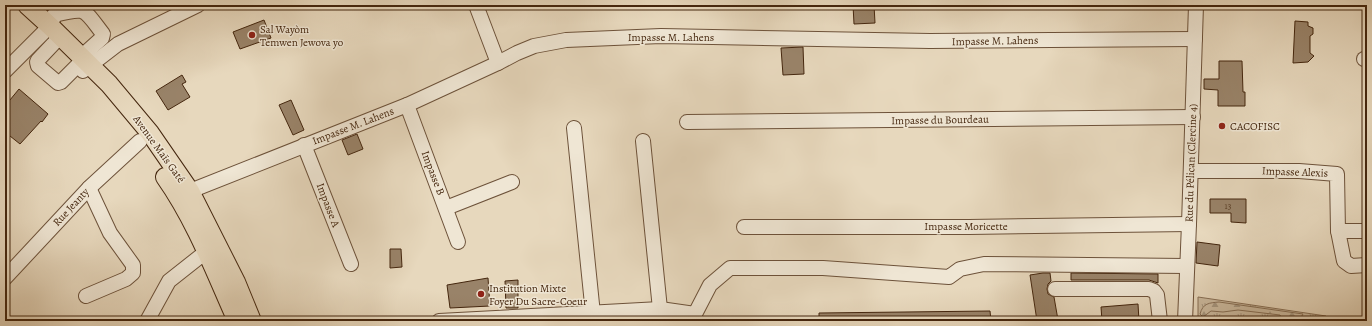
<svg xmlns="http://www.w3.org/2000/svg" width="1372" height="326" viewBox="0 0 1372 326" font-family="Alegreya,serif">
<defs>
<pattern id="grass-tufts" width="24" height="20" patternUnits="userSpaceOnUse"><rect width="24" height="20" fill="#cbba9f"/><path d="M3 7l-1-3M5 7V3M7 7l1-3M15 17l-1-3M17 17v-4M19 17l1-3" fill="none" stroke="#a69780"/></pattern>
<pattern id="forest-firs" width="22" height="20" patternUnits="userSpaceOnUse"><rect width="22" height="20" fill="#cbba9f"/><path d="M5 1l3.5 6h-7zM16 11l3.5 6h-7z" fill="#a69780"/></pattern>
</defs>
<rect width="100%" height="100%" fill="#e7d8bd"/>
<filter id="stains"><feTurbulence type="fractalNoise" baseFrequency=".005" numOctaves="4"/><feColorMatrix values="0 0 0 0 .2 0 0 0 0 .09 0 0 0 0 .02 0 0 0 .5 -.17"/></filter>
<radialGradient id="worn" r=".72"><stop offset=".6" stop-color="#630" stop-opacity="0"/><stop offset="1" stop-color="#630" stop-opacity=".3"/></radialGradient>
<polygon fill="url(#grass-tufts)" stroke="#887056" points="1198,297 1326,316 1325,321 1198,321"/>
<path fill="url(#forest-firs)" stroke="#887056" d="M 1219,302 L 1303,314 L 1299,321 L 1282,320 L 1280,315 L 1238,310 L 1223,312 L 1211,311 L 1203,317 L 1200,314 C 1203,303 1209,303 1219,302 Z"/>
<g fill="#998369" stroke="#44260e">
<polygon points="853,5 874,5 875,23 854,24"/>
<polygon points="264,20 271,38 240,49 233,32"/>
<polygon points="1295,21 1308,22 1308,26 1313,28 1313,34 1310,36 1310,53 1314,56 1308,62 1293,63"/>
<polygon points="803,47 804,74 783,75 781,48"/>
<polygon points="1219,61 1242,61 1243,92 1245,92 1245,106 1218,106 1218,90 1204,89 1204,79 1219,79"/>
<polygon points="182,75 186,82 182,84 190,97 168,110 156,91"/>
<polygon points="19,89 48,114 42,122 41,121 20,144 5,132 5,106"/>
<polygon points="291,100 304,130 293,135 279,105"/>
<polygon points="357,134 363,149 348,155 342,140"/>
<polygon points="1210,199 1246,199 1246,223 1231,222 1231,213 1210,213"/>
<polygon points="1197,242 1220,245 1218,266 1196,263"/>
<polygon points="390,249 401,249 402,267 390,268"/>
<polygon points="1043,273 1050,273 1051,281 1048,284 1047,289 1048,294 1054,297 1058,320 1037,321 1030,275"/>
<polygon points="1071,273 1158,274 1158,283 1149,280 1071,280"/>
<polygon points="488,278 490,306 450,308 447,285"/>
<polygon points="518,280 518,308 506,308 505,281"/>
<polygon points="1138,304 1139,321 1102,321 1101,307"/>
<polygon points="990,311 991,321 819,321 819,313"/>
</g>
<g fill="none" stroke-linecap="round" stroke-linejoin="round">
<defs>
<g id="minor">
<polyline points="476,5 498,63"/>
<path d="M 54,15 C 87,7 83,8 103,34 L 102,38 L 81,57"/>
<polyline points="55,42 38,60 37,62 38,66 58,83 61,82 78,65"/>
<polyline points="1364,59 1367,59"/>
<polyline points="5,71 50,26 54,17"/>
<polyline points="83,71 118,44 198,5"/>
<polyline points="407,105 458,242"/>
<polyline points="687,122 1193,117"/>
<polyline points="574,128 593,314"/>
<polyline points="643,141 660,309"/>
<polyline points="304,145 351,264"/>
<polyline points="1191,171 1299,171 1337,174 1338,231 1367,231"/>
<polyline points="180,195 407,105 498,63 517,53 534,46 566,40 661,36 930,41 1195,39"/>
<polyline points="446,208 512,182"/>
<polyline points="744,227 969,227 1189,224"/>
<polyline points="1338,231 1344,261 1351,266 1367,265"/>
<polyline points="5,278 89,188 140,141"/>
<polyline points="1055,289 1149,289 1154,291 1157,295 1160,321"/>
<polyline points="86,296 126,279 133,273 133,265 110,233 89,188"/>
<polyline points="695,314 710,285 730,268 823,268 949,277 960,269 984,264 1186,266"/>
<polyline points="147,321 169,281 207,251"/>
<polyline points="439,321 660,309 695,314"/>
<polyline points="1185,321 1189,224 1196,5"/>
</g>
<g id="major">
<polyline points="27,5 50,26 109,84 150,133 190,191 236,282 252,321"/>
<path d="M 165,177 C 196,221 215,272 237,321"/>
</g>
</defs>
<use href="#minor" stroke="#6d523a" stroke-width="16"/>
<use href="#major" stroke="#44260e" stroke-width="20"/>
<use href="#minor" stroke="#efe6d4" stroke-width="14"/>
<use href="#major" stroke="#e7d8bd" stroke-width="18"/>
</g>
<g fill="#8f2418" stroke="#efe6d4" stroke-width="1.5">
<circle cx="252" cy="35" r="4"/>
<circle cx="1222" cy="126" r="4"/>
<circle cx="481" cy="294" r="4"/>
</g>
<g text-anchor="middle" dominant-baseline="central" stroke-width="3" stroke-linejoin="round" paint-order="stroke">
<g font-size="9" fill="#593d25">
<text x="1228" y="206">13</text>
</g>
<g font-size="11" fill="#44260e" stroke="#efe6d4" text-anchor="start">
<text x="260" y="29">Sal Wayòm<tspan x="260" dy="13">Temwen Jewova yo</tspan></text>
<text x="1230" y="126">CACOFISC</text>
<text x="489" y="288">Institution Mixte<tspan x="489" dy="13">Foyer Du Sacre-Coeur</tspan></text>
</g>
<g font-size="11" fill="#44260e" stroke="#efe6d4">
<text x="671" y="37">Impasse M. Lahens</text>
<text transform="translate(995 41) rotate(-1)">Impasse M. Lahens</text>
<text transform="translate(940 120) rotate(-1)">Impasse du Bourdeau</text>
<text transform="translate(353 126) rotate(-21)">Impasse M. Lahens</text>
<text transform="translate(159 149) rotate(54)">Avenue Maïs Gaté</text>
<text transform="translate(1191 163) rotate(-88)">Rue du Pélican (Clercine 4)</text>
<text transform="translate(1295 172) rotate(2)">Impasse Alexis</text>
<text transform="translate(433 173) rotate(69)">Impasse B</text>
<text transform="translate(328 205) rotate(69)">Impasse A</text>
<text transform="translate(71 207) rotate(-47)">Rue Jeanty</text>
<text x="966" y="226">Impasse Moricette</text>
</g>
</g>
<rect width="1372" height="326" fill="none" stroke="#e7d8bd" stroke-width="20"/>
<rect x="6" y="6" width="1360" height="314" fill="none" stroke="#44260e" stroke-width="2"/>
<rect x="10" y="10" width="1352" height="306" fill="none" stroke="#44260e"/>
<rect width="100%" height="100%" filter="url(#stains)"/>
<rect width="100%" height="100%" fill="url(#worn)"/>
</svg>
